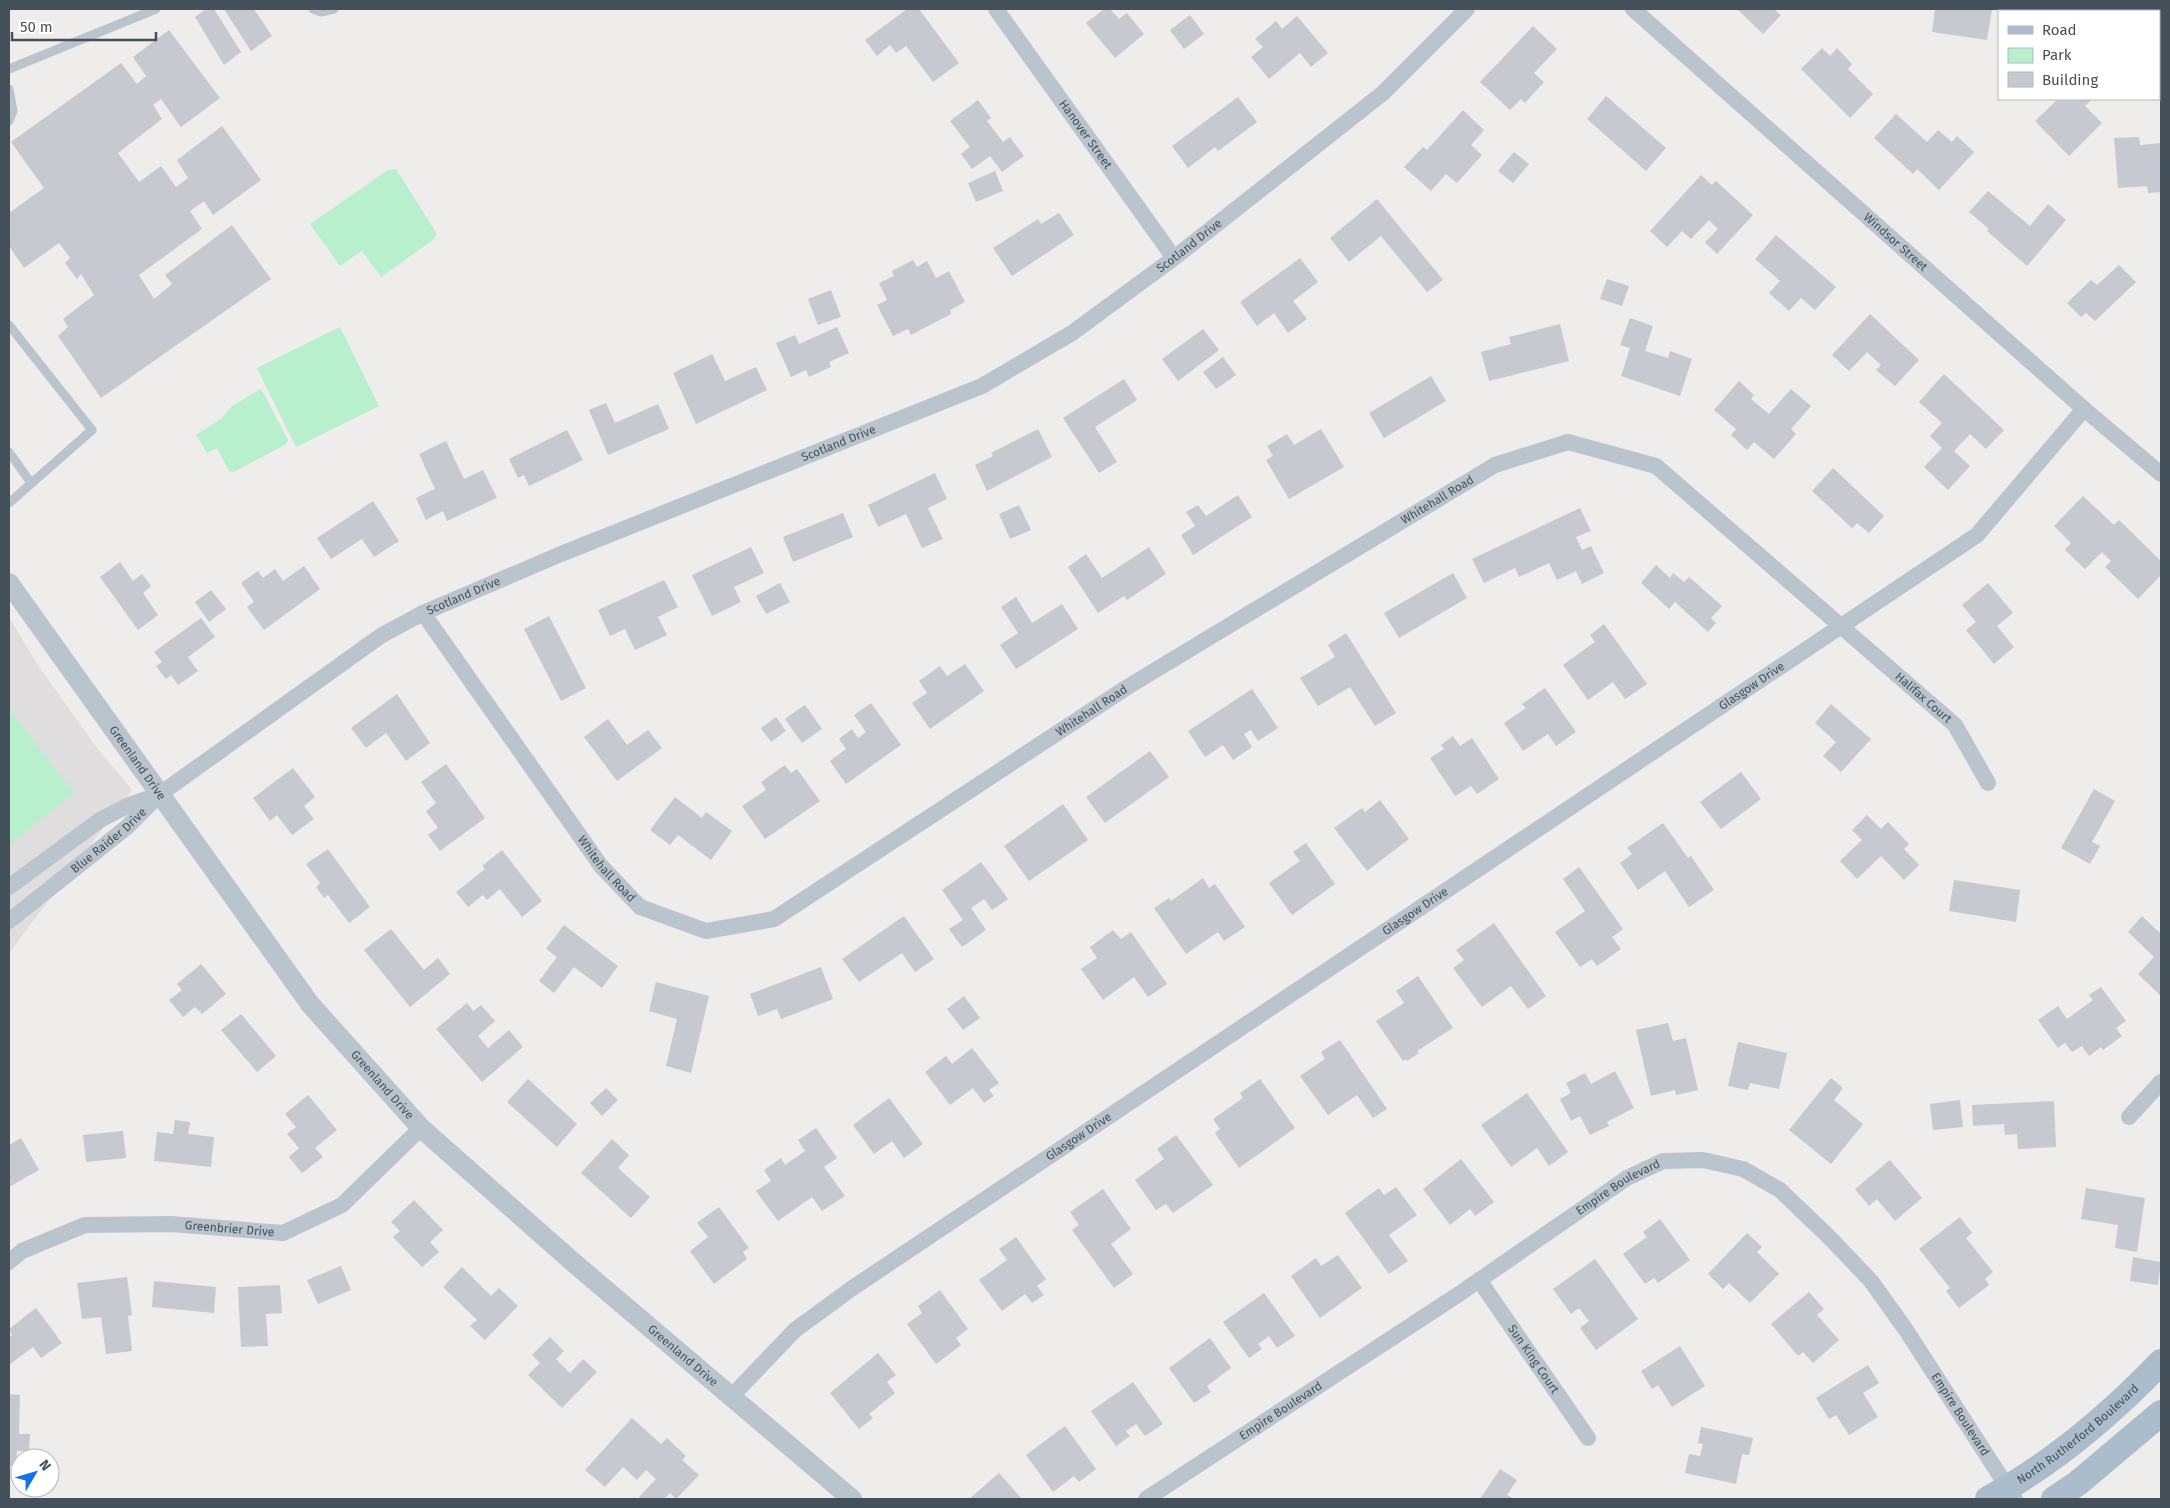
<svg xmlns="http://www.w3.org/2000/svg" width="2170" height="1508" viewBox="0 0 2170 1508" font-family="'Fira Sans',sans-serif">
<rect width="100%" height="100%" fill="#efecec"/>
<polygon fill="#e0ddde" points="9,617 37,664 97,748 132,790 9,953"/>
<g fill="#b8efcc">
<polygon points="396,169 437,234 433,240 381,277 362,251 340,266 310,224 388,170"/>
<polygon points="340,327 379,406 296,447 257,368"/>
<polygon points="261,389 288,440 286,444 234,472 229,471 217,448 207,453 196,435 222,418 232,406"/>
<polygon points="9,709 74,793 9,845"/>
</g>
<g fill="#c6c9cf">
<polygon points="206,9 214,9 241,52 224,65 195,17"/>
<polygon points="224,9 254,9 272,36 251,51"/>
<polygon points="907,9 919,9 959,63 933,82 906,46 896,53 890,45 877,56 865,40"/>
<polygon points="1104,9 1110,9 1119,19 1127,13 1144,34 1115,58 1086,23"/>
<polygon points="1737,9 1774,9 1781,15 1763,34"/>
<polygon points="1935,9 1992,9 1987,40 1932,32"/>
<rect x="2009" y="9" width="58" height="2"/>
<polygon points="1190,15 1204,34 1184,49 1170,30"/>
<polygon points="1297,16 1328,53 1311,67 1300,53 1269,79 1251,57 1263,47 1255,39 1276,21 1282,29"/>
<polygon points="1533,26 1557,49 1534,73 1544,82 1525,103 1521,99 1510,110 1480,82"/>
<polygon points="169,30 220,98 181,127 161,99 153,105 162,119 118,153 139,182 161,166 176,187 188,178 177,160 222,126 261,180 213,215 204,201 190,211 202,229 139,275 154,299 172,284 165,275 232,225 271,279 101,398 58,336 68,327 63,319 94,295 81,274 77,279 65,263 70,258 59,243 24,268 9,246 9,213 44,188 11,142 121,63 137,84 146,76 133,57"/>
<polygon points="1822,48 1830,56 1837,48 1852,64 1848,69 1873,94 1850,118 1801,69"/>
<polygon points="1606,96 1666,148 1646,171 1587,119"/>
<polygon points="1238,97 1257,122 1218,151 1215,147 1188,168 1172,146"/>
<polygon points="2058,99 2089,99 2091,100 2085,106 2102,123 2069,156 2035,121"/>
<polygon points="978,100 991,118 987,121 1003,142 1010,137 1024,156 1002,172 990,156 972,169 961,154 970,147 950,121"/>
<polygon points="1463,110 1484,130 1471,145 1482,155 1457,183 1446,174 1431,191 1404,167 1423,147 1427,150"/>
<polygon points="1896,114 1927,142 1938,130 1952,142 1957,136 1974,152 1939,190 1917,169 1913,174 1874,138"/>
<polygon points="2139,137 2140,145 2161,143 2161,192 2148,193 2147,186 2118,188 2114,138"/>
<polygon points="1514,152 1529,164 1513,183 1498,171"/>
<polygon points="995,171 1003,191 976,202 968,183"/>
<polygon points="1701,175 1712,185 1716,181 1753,215 1717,254 1705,242 1718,229 1709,220 1691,239 1682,231 1667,247 1650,231"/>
<polygon points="1988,191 2030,226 2048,204 2066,220 2027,266 1987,231 1989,229 1969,212"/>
<polygon points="1377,199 1443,280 1427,292 1381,236 1349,262 1330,238"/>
<polygon points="1059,213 1074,235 1012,276 993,248 1038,219 1041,224"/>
<polygon points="1776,235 1836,287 1815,310 1801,298 1789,311 1769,293 1780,281 1755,259"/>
<polygon points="1300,258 1318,282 1293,301 1307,319 1288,333 1274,313 1257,326 1240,302"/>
<polygon points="913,260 917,267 927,261 936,278 949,271 965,302 950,310 951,314 911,335 908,329 893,336 877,305 887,300 879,283 894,276 892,271"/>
<polygon points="2119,265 2136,282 2095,321 2086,313 2081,317 2067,303 2091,280 2097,285"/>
<polygon points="1607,279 1629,286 1622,306 1600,299"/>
<polygon points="831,290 841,317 818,325 808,299"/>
<polygon points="1870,314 1919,360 1895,386 1876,370 1881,365 1867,352 1849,371 1832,355"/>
<polygon points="1630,318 1653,326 1645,351 1668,358 1670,351 1692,359 1680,396 1621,376 1630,348 1620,345"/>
<polygon points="1560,324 1569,361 1489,381 1481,352 1511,344 1509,337"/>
<polygon points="837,327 849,353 829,362 831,367 809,377 806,370 791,377 776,343 795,335 799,344"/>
<polygon points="1203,329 1219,350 1178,381 1162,359"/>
<polygon points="712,354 725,381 756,367 767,390 696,424 673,373"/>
<polygon points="1223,357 1236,375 1216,389 1203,372"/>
<polygon points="1944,374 2004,430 1986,449 1970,434 1954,451 1970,466 1948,490 1924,467 1942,448 1930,436 1942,423 1919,402"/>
<polygon points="1431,376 1446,401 1384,438 1369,413"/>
<polygon points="1124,379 1137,400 1095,427 1117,462 1099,473 1063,418"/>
<polygon points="1739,381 1754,395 1751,399 1769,414 1791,389 1811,406 1791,429 1796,434 1774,459 1754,442 1747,450 1731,435 1736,429 1714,410"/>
<polygon points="606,403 615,423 658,404 669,429 608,455 589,410"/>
<polygon points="1038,429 1052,457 987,491 975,465 993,456 991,453"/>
<polygon points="1321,429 1344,467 1289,499 1266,460 1273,456 1267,446 1287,434 1294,445"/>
<polygon points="567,430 583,460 529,486 524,475 518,478 509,459"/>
<polygon points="446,441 464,479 483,470 497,498 447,521 443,511 426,520 416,498 435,489 419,454"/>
<polygon points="1833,468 1884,516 1869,533 1857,523 1852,528 1812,491"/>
<polygon points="935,473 947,499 928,508 943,539 922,548 906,514 878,527 868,505"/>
<polygon points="1238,495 1252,517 1193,555 1181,535 1195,526 1186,512 1198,505 1206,516"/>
<polygon points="2083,496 2114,525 2119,520 2161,561 2161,575 2138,599 2105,567 2111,561 2102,552 2085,569 2065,550 2071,543 2054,526"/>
<polygon points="373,501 399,541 374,557 362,539 331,559 317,538"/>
<polygon points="1019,505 1031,530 1010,539 999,514"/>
<polygon points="1580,508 1591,531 1576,537 1582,550 1591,546 1604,573 1582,584 1576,571 1557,580 1549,563 1519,577 1515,568 1484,583 1472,559"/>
<polygon points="843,513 853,537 793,562 783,537"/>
<polygon points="751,547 764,573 734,587 741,602 712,616 692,575"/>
<polygon points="1149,547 1166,574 1127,600 1124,596 1098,613 1068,567 1086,554 1102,578"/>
<polygon points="120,562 133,581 142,574 151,586 143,593 158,615 138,630 100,577"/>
<polygon points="1656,565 1670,578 1673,573 1684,582 1689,577 1722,606 1711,618 1716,623 1708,632 1675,602 1669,609 1641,583"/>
<polygon points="304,566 320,589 264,630 247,607 254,602 241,583 258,571 263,578 275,569 283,581"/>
<polygon points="1453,573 1467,598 1399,638 1384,613"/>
<polygon points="664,580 678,607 658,617 667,635 635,650 625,629 610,636 598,610"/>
<polygon points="780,583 790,602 766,614 756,596"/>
<polygon points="1988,583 2013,613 1997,626 2014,647 1994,664 1966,630 1976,622 1962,605"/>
<polygon points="211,590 226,609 209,622 195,602"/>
<polygon points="1016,597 1032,623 1062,604 1078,629 1016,669 1000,645 1018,633 1001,607"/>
<polygon points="549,616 586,688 561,701 524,629"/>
<polygon points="201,618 215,637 188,657 198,671 178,685 171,675 166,679 156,666 162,662 154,652"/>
<polygon points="1604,624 1647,684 1625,699 1613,682 1588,700 1563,665 1595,642 1590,635"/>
<polygon points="1346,633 1396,713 1375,726 1350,687 1318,706 1300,678 1335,657 1328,645"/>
<polygon points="965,664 984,691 930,729 912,703 927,693 919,681 940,666 947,676"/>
<polygon points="1545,688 1576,732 1556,746 1548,734 1523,751 1504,723 1526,708 1522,704"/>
<polygon points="1252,689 1278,728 1258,741 1251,730 1244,734 1252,747 1233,760 1223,745 1205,757 1188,731"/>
<polygon points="397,694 430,743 406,761 386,733 366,748 351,728"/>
<polygon points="871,703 901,745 846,784 830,761 846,749 839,739 852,729 858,738 866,732 854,715"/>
<polygon points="1831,704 1871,739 1841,772 1823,756 1836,742 1815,723"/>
<polygon points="805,705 822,729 802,743 785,719"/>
<polygon points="776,717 786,731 771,742 761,728"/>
<polygon points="608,719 627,745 648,730 662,748 617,781 584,737"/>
<polygon points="1453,736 1460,746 1472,738 1499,779 1477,794 1471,786 1455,796 1430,758 1444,749 1441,745"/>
<polygon points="1150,751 1169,777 1105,823 1086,797"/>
<polygon points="446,764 485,818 440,851 428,835 438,828 426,811 436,803 421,782"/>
<polygon points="785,765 791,773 797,769 820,801 765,839 742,806 766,790 761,782"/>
<polygon points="293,768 315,797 304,806 314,819 292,835 277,815 270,821 253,798"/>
<polygon points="1741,772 1761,799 1721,829 1700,802"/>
<polygon points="2094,789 2115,801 2092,842 2100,846 2090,864 2061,848"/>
<polygon points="675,797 702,818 706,812 732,831 711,860 678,835 670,845 650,830"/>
<polygon points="1380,800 1409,839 1367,871 1334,828 1362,808 1365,812"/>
<polygon points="1063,804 1088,840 1029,881 1004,846"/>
<polygon points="1867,815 1881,829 1888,822 1909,844 1904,849 1919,865 1904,880 1881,856 1857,879 1840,861 1862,840 1852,830"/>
<polygon points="1663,823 1688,858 1691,856 1714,890 1689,907 1665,871 1638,890 1620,863 1632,854 1627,848"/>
<polygon points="1306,843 1335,884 1292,915 1269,883 1300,861 1293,852"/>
<polygon points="328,849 370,907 349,923 328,895 324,898 316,887 320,883 306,864"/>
<polygon points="502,850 542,901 522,917 500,889 487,900 483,895 468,907 456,892 485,869 482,866"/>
<polygon points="981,862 1008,899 992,910 984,899 971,908 986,930 962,947 949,929 963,920 942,890"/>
<polygon points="1579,867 1623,929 1612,937 1621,949 1597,966 1592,959 1580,967 1555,932 1585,911 1563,879"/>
<polygon points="1203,878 1209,888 1215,884 1245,927 1224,941 1218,932 1186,954 1154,908 1169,898 1171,901"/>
<polygon points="1954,880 2020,890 2016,922 1949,911"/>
<polygon points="904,916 934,959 915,972 902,953 859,982 842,959"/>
<polygon points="2142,916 2161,934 2161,996 2138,974 2154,957 2128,932"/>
<polygon points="1494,923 1546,996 1528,1009 1511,986 1482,1007 1453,968 1464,960 1456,950"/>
<polygon points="564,925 618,966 602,988 574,967 554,993 539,981 557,957 546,949"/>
<polygon points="391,929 424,970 438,958 450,974 410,1007 364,950"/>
<polygon points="1113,930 1121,939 1131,932 1167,984 1148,997 1134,977 1103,1000 1081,969 1097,958 1090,947"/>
<polygon points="201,964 226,994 202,1014 195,1007 183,1017 169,1000 182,990 177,984"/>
<polygon points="821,967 833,999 781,1019 777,1009 758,1016 750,994"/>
<polygon points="1418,976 1453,1028 1417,1051 1419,1053 1407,1061 1406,1059 1403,1061 1376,1021 1404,1003 1396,991"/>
<polygon points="656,982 709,996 691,1073 666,1066 677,1019 649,1011"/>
<polygon points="2101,987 2126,1021 2116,1028 2122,1036 2103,1050 2101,1047 2089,1056 2082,1046 2072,1052 2065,1043 2058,1048 2038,1020 2058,1006 2067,1019 2093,1000 2089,995"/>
<polygon points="964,996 980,1018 963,1030 947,1009"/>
<polygon points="467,1003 473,1011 481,1005 495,1021 478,1036 488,1048 509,1030 523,1047 482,1082 436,1029"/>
<polygon points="241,1014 276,1056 257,1072 221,1030"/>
<polygon points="1668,1023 1673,1041 1686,1038 1698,1090 1676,1095 1675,1090 1651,1096 1636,1030"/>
<polygon points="1340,1040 1387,1109 1373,1118 1357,1095 1328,1115 1300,1076 1325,1059 1321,1052"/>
<polygon points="1738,1042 1787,1053 1779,1089 1750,1083 1748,1090 1728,1086"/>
<polygon points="972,1048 999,1083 989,1090 994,1096 984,1103 973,1088 950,1105 925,1072 946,1056 952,1064"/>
<polygon points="1615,1071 1634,1108 1607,1122 1609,1126 1590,1135 1580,1116 1571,1121 1560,1099 1571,1093 1566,1083 1585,1073 1591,1084"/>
<polygon points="1831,1078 1843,1088 1834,1100 1863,1124 1831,1164 1789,1130"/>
<polygon points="528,1079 577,1124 557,1147 507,1102"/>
<polygon points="1260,1079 1295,1128 1239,1168 1215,1133 1220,1129 1213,1119 1243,1098 1240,1093"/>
<polygon points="606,1088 618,1100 602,1116 590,1103"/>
<polygon points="1527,1093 1568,1152 1549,1166 1537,1148 1511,1167 1481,1125"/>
<polygon points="308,1095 337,1130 315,1148 323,1157 302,1173 289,1157 299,1148 287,1134 296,1127 285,1114"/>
<polygon points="889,1098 923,1144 904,1158 892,1141 874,1154 853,1125"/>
<polygon points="1960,1100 1963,1127 1933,1130 1930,1104"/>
<polygon points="2054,1101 2056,1147 2018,1149 2017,1134 2005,1135 2004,1124 1973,1126 1972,1105"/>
<polygon points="175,1120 190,1122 188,1134 214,1137 211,1167 154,1161 157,1132 173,1134"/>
<polygon points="816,1128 837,1158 824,1167 845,1196 822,1211 812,1197 778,1221 756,1191 771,1181 764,1170 781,1158 785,1165 805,1151 798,1140"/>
<polygon points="123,1131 126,1158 86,1162 83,1135"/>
<polygon points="1176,1135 1213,1185 1173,1213 1166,1204 1156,1210 1135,1180 1164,1159 1157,1149"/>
<polygon points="21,1138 39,1170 9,1187 9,1145"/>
<polygon points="612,1139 629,1155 618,1168 650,1197 631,1218 581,1173"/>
<polygon points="1461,1159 1494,1202 1475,1216 1470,1209 1450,1225 1423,1189"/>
<polygon points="1890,1160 1922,1198 1895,1221 1877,1199 1869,1206 1855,1189"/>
<polygon points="1396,1187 1417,1215 1389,1235 1408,1261 1389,1274 1345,1213 1379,1188 1384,1195"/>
<polygon points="2086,1188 2145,1198 2137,1252 2115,1248 2118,1225 2081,1219"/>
<polygon points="1103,1189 1131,1229 1111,1244 1133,1274 1114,1288 1072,1230 1079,1225 1070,1212"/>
<polygon points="414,1200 443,1230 430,1242 439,1252 422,1267 393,1237 400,1231 391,1222"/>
<polygon points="719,1207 749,1248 743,1252 747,1259 714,1284 690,1251 708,1237 697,1223"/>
<polygon points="1960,1217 1972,1233 1966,1238 1993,1272 1985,1279 1989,1285 1959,1308 1946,1291 1950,1288 1919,1249"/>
<polygon points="1660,1219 1690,1260 1658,1283 1654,1278 1645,1284 1623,1254 1647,1237 1643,1232"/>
<polygon points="1747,1233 1762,1247 1757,1252 1779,1274 1750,1303 1729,1283 1723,1289 1708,1274"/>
<polygon points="1016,1237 1046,1279 1037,1286 1044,1295 1032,1303 1025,1294 1002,1311 979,1280 1007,1260 999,1249"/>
<polygon points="1338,1255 1362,1288 1320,1318 1291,1276 1316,1258 1321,1266"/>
<polygon points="2133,1257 2161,1262 2158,1285 2130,1281"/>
<polygon points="1595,1259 1638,1319 1596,1350 1580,1328 1589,1321 1579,1308 1571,1314 1553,1289"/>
<polygon points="341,1266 351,1290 318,1304 307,1280"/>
<polygon points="462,1267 491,1296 499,1288 518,1306 485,1340 470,1326 477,1320 443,1287"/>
<polygon points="127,1277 132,1315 128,1316 132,1351 106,1354 101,1317 82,1319 77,1283"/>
<polygon points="154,1281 216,1287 214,1313 152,1307"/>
<polygon points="280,1285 282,1313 266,1314 268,1346 241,1347 238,1287"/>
<polygon points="940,1290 968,1329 956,1338 961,1345 936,1364 907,1324 922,1313 918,1306"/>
<polygon points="1809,1292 1824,1309 1817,1315 1839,1340 1813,1363 1803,1352 1798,1356 1771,1324"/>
<polygon points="1264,1293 1295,1336 1277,1348 1269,1336 1258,1344 1262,1349 1249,1358 1223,1322"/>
<polygon points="36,1308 62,1343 41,1358 33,1347 9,1365 9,1337 12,1335 9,1329"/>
<polygon points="550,1337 564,1351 556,1359 570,1373 583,1359 597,1372 562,1408 528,1375 540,1363 532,1355"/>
<polygon points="1210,1338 1231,1368 1207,1386 1211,1392 1194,1403 1169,1368"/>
<polygon points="1680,1346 1705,1386 1672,1407 1658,1385 1652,1389 1641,1371"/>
<polygon points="878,1353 896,1375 887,1382 895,1393 869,1414 873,1418 859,1429 830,1393"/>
<polygon points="1868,1365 1879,1383 1863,1393 1878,1417 1849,1435 1836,1415 1829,1419 1816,1398"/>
<polygon points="1133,1382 1163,1424 1145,1436 1136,1424 1126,1431 1130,1436 1116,1446 1091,1411"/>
<polygon points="9,1394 20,1395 19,1434 30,1434 29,1451 17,1451 16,1466 9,1466"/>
<polygon points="632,1418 661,1444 667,1438 686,1456 682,1460 699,1475 676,1499 670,1493 664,1499 642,1499 639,1497 656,1479 646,1470 637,1480 623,1467 605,1487 585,1470"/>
<polygon points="1065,1426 1096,1469 1079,1482 1074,1476 1053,1492 1026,1455"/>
<polygon points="1701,1427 1753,1438 1749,1455 1742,1454 1736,1484 1685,1473 1689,1454 1700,1456 1703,1444 1698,1443"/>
<polygon points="1500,1469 1517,1480 1507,1495 1514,1499 1480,1499"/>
<polygon points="999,1473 1022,1499 969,1499"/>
</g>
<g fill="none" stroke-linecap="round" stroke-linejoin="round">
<g stroke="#bac4cc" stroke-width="9">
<polyline points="313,9 321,12 334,9"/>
<polyline points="9,69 156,9"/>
<polyline points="9,89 13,111 9,121"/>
<polyline points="9,325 92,430 9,503"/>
<polyline points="9,452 31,483"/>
</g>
<g stroke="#bac4cc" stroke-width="16">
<path id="s1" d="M 996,9 L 1174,258"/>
<path id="s2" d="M 1633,9 L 2084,409 L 2161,474"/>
<polyline points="2145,9 2145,11"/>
<path id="s3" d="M 423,613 L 601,866 L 640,907 L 706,931 L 774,919 L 1129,686 L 1495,465 L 1568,442 L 1656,466 L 1955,725 L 1988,783"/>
<polyline points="9,887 100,820 129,805 155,796"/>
<path id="s4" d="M 9,921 L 127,827 L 160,794 L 382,635 L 423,613 L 561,554 L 982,386 L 1072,333 L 1174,258 L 1383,93 L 1467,9"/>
<polyline points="2129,1117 2161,1082"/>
<path id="s5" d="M 9,1262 L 22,1251 L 85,1225 L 171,1224 L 283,1233 L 342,1205 L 421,1128"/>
<path id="s6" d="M 1479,1280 L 1588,1438"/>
<path id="s7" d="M 731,1397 L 795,1330 L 851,1289 L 1977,535 L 2084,409"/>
<path id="s8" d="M 1146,1499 L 1459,1294 L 1627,1178 L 1663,1161 L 1703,1160 L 1743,1169 L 1780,1190 L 1830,1238 L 1871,1281 L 1906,1330 L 2015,1499"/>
</g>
<path stroke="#bac4cc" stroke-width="20" id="s9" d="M 9,583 L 310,1004 L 421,1128 L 574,1263 L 852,1499"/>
<g stroke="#abbccd" stroke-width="26">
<path id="s10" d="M 1988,1499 C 2052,1464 2111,1414 2161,1362"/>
<polyline points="2054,1499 2078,1483 2161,1413"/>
</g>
</g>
<g text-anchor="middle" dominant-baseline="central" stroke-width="5" stroke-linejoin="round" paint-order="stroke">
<g font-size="12" fill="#44505a" stroke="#fff">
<text stroke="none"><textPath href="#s1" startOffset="154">Hanover Street</textPath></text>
<text stroke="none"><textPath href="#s2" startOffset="351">Windsor Street</textPath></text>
<text stroke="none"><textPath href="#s4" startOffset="1371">Scotland Drive</textPath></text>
<text stroke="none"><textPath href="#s4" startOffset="966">Scotland Drive</textPath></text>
<text stroke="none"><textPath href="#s3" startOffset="1290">Whitehall Road</textPath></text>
<text stroke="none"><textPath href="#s4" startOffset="561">Scotland Drive</textPath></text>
<text stroke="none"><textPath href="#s7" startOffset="1246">Glasgow Drive</textPath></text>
<text stroke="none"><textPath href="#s3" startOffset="1879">Halifax Court</textPath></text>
<text stroke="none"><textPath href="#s3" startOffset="885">Whitehall Road</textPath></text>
<text stroke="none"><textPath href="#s9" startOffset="221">Greenland Drive</textPath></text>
<text stroke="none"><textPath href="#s4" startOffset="128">Blue Raider Drive</textPath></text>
<text stroke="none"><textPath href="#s3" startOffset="315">Whitehall Road</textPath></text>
<text stroke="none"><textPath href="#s7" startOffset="841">Glasgow Drive</textPath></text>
<text stroke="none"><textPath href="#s9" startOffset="626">Greenland Drive</textPath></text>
<text stroke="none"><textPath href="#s7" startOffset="436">Glasgow Drive</textPath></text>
<text stroke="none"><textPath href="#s8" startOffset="566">Empire Boulevard</textPath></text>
<text stroke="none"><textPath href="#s5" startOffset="230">Greenbrier Drive</textPath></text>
<text stroke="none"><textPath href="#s9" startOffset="1031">Greenland Drive</textPath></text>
<text stroke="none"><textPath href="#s6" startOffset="96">Sun King Court</textPath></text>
<text stroke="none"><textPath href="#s8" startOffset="161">Empire Boulevard</textPath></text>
<text stroke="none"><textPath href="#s8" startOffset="1031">Empire Boulevard</textPath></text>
<text stroke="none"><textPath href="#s10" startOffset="111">North Rutherford Boulevard</textPath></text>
</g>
</g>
<rect width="2170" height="1508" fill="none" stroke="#44505a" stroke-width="20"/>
<rect x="1998" y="10" width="162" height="90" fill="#ffffff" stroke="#b4b9bd"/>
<rect x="2008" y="26" width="25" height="8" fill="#abbccd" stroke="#b4b9bd"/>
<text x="2042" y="35" font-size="15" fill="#44505a">Road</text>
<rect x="2008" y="48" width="25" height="15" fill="#b8efcc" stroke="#b4b9bd"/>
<text x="2042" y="60" font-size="15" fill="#44505a">Park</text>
<rect x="2008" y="72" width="25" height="15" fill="#c6c9cf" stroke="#b4b9bd"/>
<text x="2042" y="85" font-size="15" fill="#44505a">Building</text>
<g transform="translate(35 1473) rotate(52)"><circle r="24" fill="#ffffff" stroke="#b4b9bd"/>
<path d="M0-4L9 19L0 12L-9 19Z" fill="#1472e1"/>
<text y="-8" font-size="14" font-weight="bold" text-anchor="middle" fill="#44505a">N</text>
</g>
<path d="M12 32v8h144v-8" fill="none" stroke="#44505a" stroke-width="2.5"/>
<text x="20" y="32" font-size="15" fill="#44505a" stroke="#ffffff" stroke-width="4" paint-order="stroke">50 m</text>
</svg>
